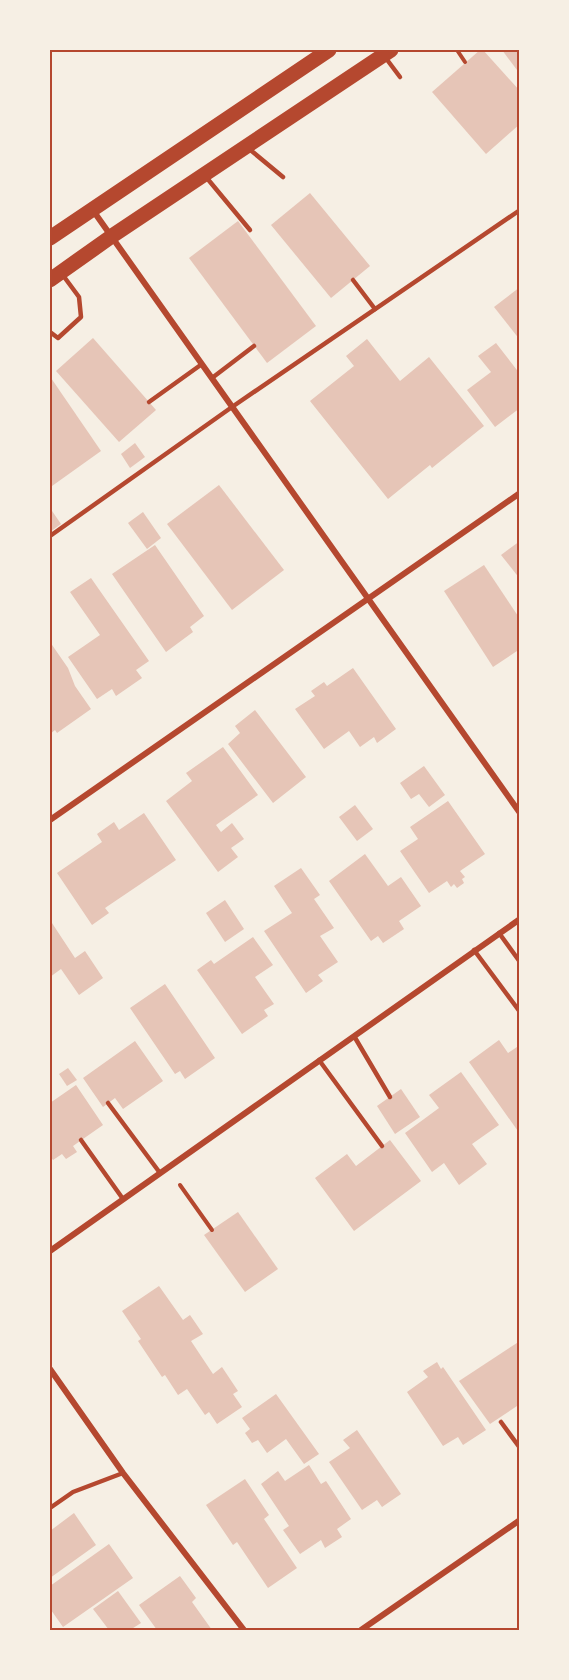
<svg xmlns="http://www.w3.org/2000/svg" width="569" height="1680" viewBox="0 0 569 1680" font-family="Helvetica,sans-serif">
<rect width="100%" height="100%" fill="#f6efe4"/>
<g fill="#e6c5b7">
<polygon points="480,50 483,50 520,91 520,124 486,154 432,92"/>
<polygon points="502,50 520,50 520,74"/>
<polygon points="310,193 370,266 331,298 271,225"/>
<polygon points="238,221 316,326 267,363 189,258"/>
<polygon points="520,287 520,340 494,307"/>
<polygon points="93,338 156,410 119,442 56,371"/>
<polygon points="367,339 400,381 429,357 484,426 432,468 430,465 388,499 310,401 354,366 346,356"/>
<polygon points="496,343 520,374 520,408 495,427 467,390 491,372 478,356"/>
<polygon points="51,378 101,451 52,486 50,482"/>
<polygon points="135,443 145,457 130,468 121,454"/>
<polygon points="219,485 284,570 232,610 167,524"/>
<polygon points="50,508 61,524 50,532"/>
<polygon points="143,512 161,538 147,549 128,523"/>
<polygon points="520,541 520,579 501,555"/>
<polygon points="155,545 204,616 190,627 193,632 166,652 112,574"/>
<polygon points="484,565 520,619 520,649 493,667 444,591"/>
<polygon points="91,578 149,661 136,670 142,678 116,696 112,689 97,699 68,657 100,635 70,592"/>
<polygon points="50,642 68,668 75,686 91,709 57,733 55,730 50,734"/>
<polygon points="353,668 396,729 377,743 374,737 360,747 349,731 324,749 295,709 315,696 311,691 324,682 327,686"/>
<polygon points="255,710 306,777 273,803 228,744 240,733 235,726"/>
<polygon points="223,747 258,795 216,825 221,832 232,823 244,839 231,848 238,857 218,872 166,801 192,781 186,773"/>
<polygon points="424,766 445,795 429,807 419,794 411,799 400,783"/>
<polygon points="448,801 485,854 460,871 465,877 462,879 464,883 457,888 454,884 451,887 447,881 429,893 400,851 418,839 410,827"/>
<polygon points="355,805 373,829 357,841 339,817"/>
<polygon points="144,813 176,860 105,908 109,913 92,925 57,873 102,842 97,834 114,822 119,830"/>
<polygon points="365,854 388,886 401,877 421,906 399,921 404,929 383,943 378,936 371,941 329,881"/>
<polygon points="301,868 320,895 314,899 334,928 320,936 338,962 318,975 323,981 306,993 264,931 292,913 274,886"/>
<polygon points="225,900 244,929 225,942 206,913"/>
<polygon points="50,920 75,958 85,951 103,978 79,995 61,969 50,977"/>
<polygon points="253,937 273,965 255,977 274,1004 264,1010 268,1016 242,1034 197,970 211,960 214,964"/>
<polygon points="165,984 215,1058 185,1079 180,1071 175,1074 130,1008"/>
<polygon points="499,1040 508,1053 520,1045 520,1134 469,1062"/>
<polygon points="135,1041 163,1081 123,1109 115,1098 103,1107 83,1078"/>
<polygon points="68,1068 77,1080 67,1086 59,1074"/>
<polygon points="461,1072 499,1125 472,1144 487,1164 459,1185 444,1163 432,1172 405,1133 439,1108 429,1095"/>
<polygon points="76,1085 103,1125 73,1146 77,1152 66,1159 62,1154 53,1160 50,1156 50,1103"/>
<polygon points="401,1089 420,1117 395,1134 377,1106"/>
<polygon points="390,1140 421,1181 354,1231 315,1178 347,1154 356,1166"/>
<polygon points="238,1212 278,1269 245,1292 204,1235"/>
<polygon points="159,1286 183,1320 190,1315 203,1334 191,1341 213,1374 222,1367 238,1391 233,1394 242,1407 217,1424 209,1412 205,1415 187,1389 178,1395 165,1375 162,1377 138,1341 141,1339 122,1311"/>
<polygon points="520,1341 520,1404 490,1424 459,1381"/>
<polygon points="437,1362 441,1369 443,1367 486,1430 463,1445 458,1437 443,1446 407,1392 428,1377 423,1371"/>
<polygon points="276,1394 319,1454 304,1464 286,1439 267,1453 258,1440 252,1443 245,1433 250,1429 242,1418"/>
<polygon points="357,1430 401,1494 382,1507 377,1500 362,1510 329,1462 350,1448 343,1440"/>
<polygon points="309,1465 321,1484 326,1481 351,1519 337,1529 342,1537 325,1548 321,1540 300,1554 283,1530 289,1526 261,1484 278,1471 285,1481"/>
<polygon points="245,1479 269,1515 264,1519 297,1568 268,1588 237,1542 233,1545 206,1505"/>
<polygon points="74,1513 96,1545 50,1578 50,1531"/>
<polygon points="109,1544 133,1578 63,1627 51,1610 50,1611 50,1586"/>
<polygon points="180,1576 196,1598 192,1602 212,1630 157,1630 139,1605"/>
<polygon points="118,1591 141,1623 130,1630 109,1630 93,1609"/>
</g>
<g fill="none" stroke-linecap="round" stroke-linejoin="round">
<g stroke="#b5482f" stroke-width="4">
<polyline points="457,50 465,62"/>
<polyline points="180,1185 212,1230"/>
</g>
<g stroke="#b5482f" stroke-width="4.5">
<polyline points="385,57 400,77"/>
<polyline points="248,148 283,177"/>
<polyline points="206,177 250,230"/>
<polyline points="353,280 375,309"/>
<polyline points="50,332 58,338 81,317 79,297 62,274"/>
<polyline points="212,378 254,346"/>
<polyline points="149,402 202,364"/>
<polyline points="50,536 232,407 520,210"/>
<polyline points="499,933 520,962"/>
<polyline points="474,950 520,1012"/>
<polyline points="354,1036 390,1097"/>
<polyline points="319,1060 382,1146"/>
<polyline points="108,1103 160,1173"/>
<polyline points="81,1140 123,1199"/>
<polyline points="501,1422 520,1448"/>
<polyline points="50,1508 73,1492 123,1473"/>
</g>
<g stroke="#b5482f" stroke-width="6">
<polyline points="92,209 520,813"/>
<polyline points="50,820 520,493"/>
<polyline points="50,1251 520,919"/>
<polyline points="50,1369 123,1473 244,1630"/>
<polyline points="361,1630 520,1520"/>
</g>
<g stroke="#b5482f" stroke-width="15">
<polyline points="50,238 329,50"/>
<polyline points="50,280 112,236 391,50"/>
</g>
</g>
<rect width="569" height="1680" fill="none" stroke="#f6efe4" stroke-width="102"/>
<rect x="51" y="51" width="467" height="1578" fill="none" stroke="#b5482f" stroke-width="2"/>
</svg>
